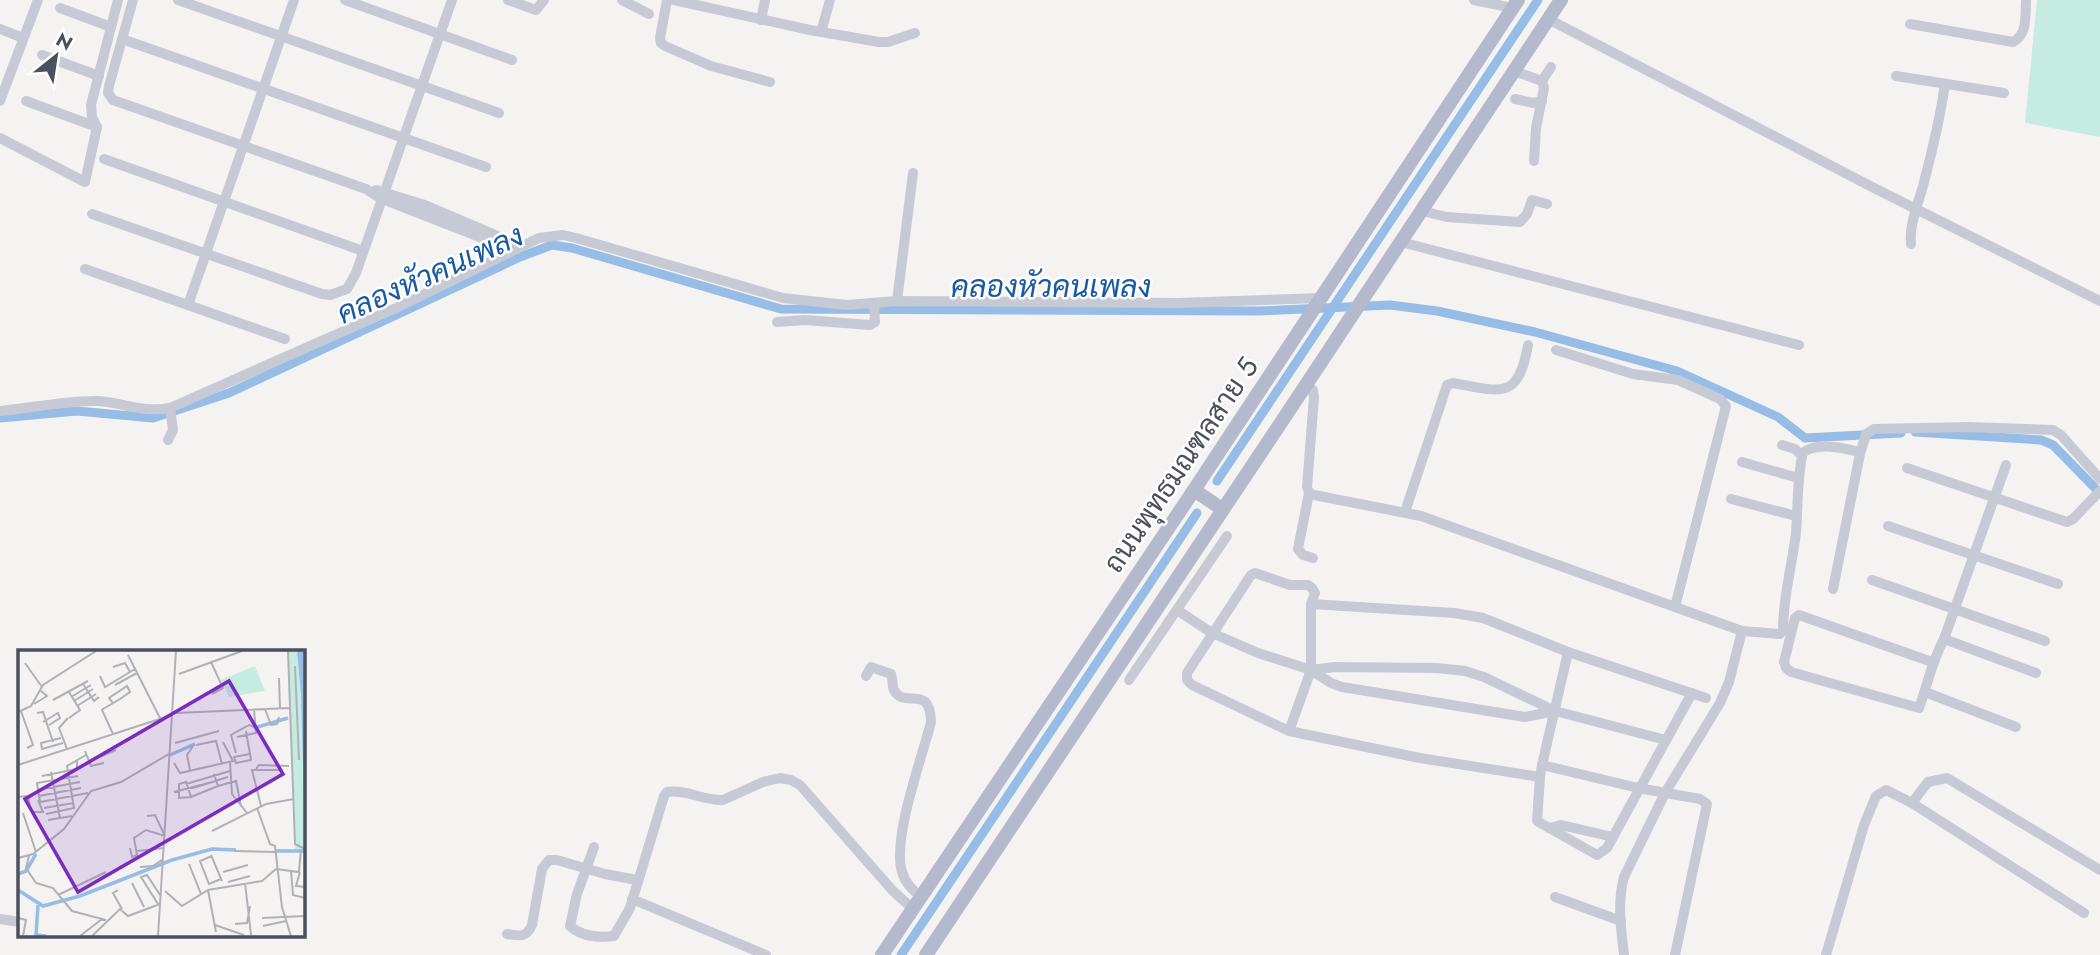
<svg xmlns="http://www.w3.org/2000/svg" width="2100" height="955" viewBox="0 0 2100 955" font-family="Jost,Sarabun,sans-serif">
<rect width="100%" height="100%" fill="#f4f3f2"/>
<polygon fill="#c6ece1" points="2037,0 2100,0 2100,137 2025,123"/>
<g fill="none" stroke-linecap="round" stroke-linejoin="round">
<g stroke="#97bce5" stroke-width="9">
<polyline points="0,418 77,411 153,418 229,393 520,257 552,245 572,248 781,309 1259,311 1390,305 1437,311 1535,332 1677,371 1778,417 1805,438 1901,433"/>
<polyline points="1915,432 2041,440 2053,445 2100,493"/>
<polyline points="1217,481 1538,0"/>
<polyline points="901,955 1197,513"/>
</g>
<g stroke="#c7cad5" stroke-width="10">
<polyline points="133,0 109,86 108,93 113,100 366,189 380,198 513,250"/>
<polyline points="178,0 499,113"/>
<polyline points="345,0 512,60"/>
<polyline points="508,0 536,10 544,0"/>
<polyline points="622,0 649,14"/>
<polyline points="667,0 660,38 661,43 665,46 711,66 770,82"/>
<polyline points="674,0 810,30 879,42 888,42 915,33"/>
<polyline points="1474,0 1513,8"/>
<polyline points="60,8 111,27"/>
<polyline points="1548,19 1876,189 2100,301"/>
<polyline points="761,20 765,0"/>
<path d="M 1910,24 L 2013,42 C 2028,34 2025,16 2026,0"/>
<polyline points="0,29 23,38"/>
<polyline points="821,32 830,0"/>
<polyline points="122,39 486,167"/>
<polyline points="42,55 99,76"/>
<polyline points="1514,71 1542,81 1544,88 1536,128 1534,161"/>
<polyline points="1896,76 2004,93"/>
<polyline points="1542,81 1551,67"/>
<polyline points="1515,99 1533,103 1542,101"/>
<polyline points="0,101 38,0"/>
<polyline points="26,101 97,127"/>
<polyline points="0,138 85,182 97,127 92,117 91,105 118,0"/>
<polyline points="104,159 363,251"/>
<polyline points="376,190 425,205 521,246"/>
<polyline points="1422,211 1447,217 1520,222 1527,214 1532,200 1547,204"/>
<polyline points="92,214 322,294 330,295 347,289 356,273 452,0"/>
<polyline points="1401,242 1799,345"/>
<path d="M 1911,244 C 1909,225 1918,204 1923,186 C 1932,152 1940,119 1945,84"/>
<polyline points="85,269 285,339"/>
<polyline points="897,301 913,173"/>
<polyline points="188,305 294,0"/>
<polyline points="777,322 805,320 870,325 875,322 874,303"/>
<polyline points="1556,350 1633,374 1678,380 1720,399 1726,406 1675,607"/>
<path d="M 1307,385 L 1313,390 L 1314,397 L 1307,487 L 1309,493 L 1314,495 L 1421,516 L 1742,631 L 1780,634 L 1783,630 C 1783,597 1792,566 1796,533 C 1798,506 1797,483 1802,456 L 1795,449 L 1782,445"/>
<path d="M 0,411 C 30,408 70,400 99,401 C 123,403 145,413 170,408 L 396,308 L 539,238 L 563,235 L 576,238 L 783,298 L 846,305 L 897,301 L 1178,303 L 1320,298"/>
<polyline points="168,440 173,430 170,408"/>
<path d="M 1801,454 C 1816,441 1842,448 1860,452"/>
<polyline points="1742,462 1798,478"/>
<polyline points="1907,468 2067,522 2073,519 2100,491"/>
<polyline points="1309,493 1298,549 1303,555 1313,558"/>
<polyline points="1731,499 1796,516"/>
<path d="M 1405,512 L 1447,385 L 1453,383 C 1500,391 1518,402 1528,345"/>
<polyline points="1888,526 2058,584"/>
<polyline points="1872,580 2045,641"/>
<polyline points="1833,589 1860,454 1866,434 1874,429 1968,427 2053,430 2061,435 2100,479"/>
<polyline points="1311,604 1454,613 1483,618 1568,652 1706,698"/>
<polyline points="1177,610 1212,633 1258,653 1311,670 1331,683 1342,687 1525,717 1555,711"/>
<polyline points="1944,639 2036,673"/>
<polyline points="1568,652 1542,765 1638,788 1700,799 1707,804 1675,955"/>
<path d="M 1932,662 L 1799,615 L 1795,618 L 1784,662 L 1786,668 L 1791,672 L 1919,708 C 1928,684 1931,663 1944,639 L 2006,465"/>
<polyline points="1311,670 1335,667 1437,668 1465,671 1484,677 1555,711 1666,740"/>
<path d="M 866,676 L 871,667 L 891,674 C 893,679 892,686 894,690 C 904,710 930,682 931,722 C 922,758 892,838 902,872 C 905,883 913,890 921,897"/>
<polyline points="1129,680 1227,536"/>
<polyline points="1925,692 2016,727"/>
<polyline points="1289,731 1311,670 1311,604 1315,593 1312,588 1308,585 1290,585 1255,573 1251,575 1187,673 1187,680 1192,685 1289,731 1420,758 1540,777 1542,765"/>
<polyline points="1540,777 1537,821 1597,855 1607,848 1692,693"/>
<polyline points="1912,803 1928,782 1947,778 2100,870"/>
<polyline points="1549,828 1561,825 1613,837"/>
<path d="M 594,847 L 577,894 L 570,926 C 582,937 598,938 614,936 L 630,908 L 664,796 L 667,792 C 686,789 704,801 723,800 L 763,782 L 780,778 L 791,780 L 800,785 L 893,891 L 913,909"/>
<polyline points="1555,897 1621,921"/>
<polyline points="632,899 766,955"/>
<polyline points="0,919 19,922"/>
<path d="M 507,934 C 520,936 526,938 532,925 L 542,869 L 549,860 L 557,860 L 605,874 L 637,880"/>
<path d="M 1624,955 C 1621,929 1617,903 1624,877 L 1665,793 L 1720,703 L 1729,682 L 1742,631"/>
<polyline points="1826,955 1864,825 1876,796 1886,790 1912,803 2084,913"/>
</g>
<g stroke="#b4b9cd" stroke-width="14">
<polyline points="1194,490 1222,509"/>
<polyline points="882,955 1194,490 1518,0"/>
<path d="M 926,955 C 1139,637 1350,319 1561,0"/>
</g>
</g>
<g text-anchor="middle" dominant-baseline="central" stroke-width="5" stroke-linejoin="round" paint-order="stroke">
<g font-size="28" fill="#4b4f5e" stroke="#fff">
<text transform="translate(1181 465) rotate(-56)">ถนนพุทธมณฑลสาย 5</text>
</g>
<g font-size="30" font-style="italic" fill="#1a5aa1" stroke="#fff">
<text transform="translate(430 274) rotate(-24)">คลองหัวคนเพลง</text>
<text x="1051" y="286">คลองหัวคนเพลง</text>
</g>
</g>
<g transform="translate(18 650)">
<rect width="287" height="287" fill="#f4f3f2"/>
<path d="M 237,16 L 247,41 L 211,47 L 203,30 Z" fill="#c6ece1"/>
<path d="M 269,1 L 287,1 L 287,200 L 277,200 Z" fill="#c6ece1"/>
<path d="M 279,1 L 287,1 L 287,189 L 283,44 Z" fill="#97bce5"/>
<path fill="none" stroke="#97bce5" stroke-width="3.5" d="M 236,78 L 270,68M 152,105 L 177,94M 258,201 L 287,201M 0,224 L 8,221 L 18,204M 0,240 L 25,256 L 62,246 L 154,210 L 194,199 L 218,200M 20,255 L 18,285 L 28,286"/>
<path fill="none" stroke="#b0b1b7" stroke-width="2" d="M 270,1 L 277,194 L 287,199M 110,5 L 142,68M 193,12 L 205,38 L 194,44M 7,13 L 24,37M 277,16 L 281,110M 95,17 L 107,13 L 112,22M 161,24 L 224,1M 82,26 L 87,37 L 117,19M 261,28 L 262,58M 65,34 L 76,51 L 81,47M 97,35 L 119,23M 51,42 L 62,60 L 51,68M 53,47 L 73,35M 35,50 L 70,31M 56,51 L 75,39M 95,53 L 91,48 L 109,36 L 112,42 L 102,49 L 97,52 L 85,59 L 84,60 L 95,84M 16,54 L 29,46 L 23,41M 59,56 L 78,44M 247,59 L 253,75 L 259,74 L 261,67M 3,61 L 15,95 L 9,98M 0,62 L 13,56 L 25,35 L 78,1M 19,63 L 25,62 L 35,92M 158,63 L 272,58M 25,72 L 40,63 L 42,68 L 31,75M 228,81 L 233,110 L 218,113 L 216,107 L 232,104M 219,87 L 238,83 L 236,60M 43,88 L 23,93 L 24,99 L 45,93M 157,93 L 201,81M 178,95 L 198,91 L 204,114M 49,99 L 41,78 L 50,68M 67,101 L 73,116 L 86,113M 218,103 L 213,85 L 231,75 L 239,78M 72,111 L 98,100M 212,112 L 214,144 L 229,163M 156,113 L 162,123 L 215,111 L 205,92M 0,115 L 154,65M 238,119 L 241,115 L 271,116M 172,120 L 169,105 L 175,96M 33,122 L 42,168M 196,124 L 200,136 L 218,131 L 223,156M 24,126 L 59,119 L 59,111M 60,126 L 19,133 L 22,152 L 70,143M 168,134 L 212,121M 175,138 L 210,127M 19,140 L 62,132M 156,142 L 198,131M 21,146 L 63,138M 0,147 L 10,146 L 13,161M 173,147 L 168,132 L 161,134 L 161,148 L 173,147 L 200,136M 243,156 L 234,120 L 261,120M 26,158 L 56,153M 239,158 L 252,194 L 257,196 L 264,257 L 273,286M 13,162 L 25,162 L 20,150M 5,163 L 18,202M 28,164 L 56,158 L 49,116 L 68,105M 129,166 L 137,165 L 146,184M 30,170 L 54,166M 194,181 L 248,154 L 276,149M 112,198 L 114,207 L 119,205 L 116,188 L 128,180 L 147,186M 119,201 L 146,198M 216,201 L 257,202M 193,205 L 204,231M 11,206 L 8,218 L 18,233 L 35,238 L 54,261 L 88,270M 194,206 L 182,211 L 191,234 L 203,229M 0,208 L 15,204 L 46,179 L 73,141 L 103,132 L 151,104M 171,214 L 183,244M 122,217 L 135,216 L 145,209M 273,221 L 275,245 L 287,248M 205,222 L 230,215M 282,222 L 278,236 L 287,237M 210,232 L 232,226M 114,233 L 126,257M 227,233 L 233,285M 100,240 L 95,243 L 104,259M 190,240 L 198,282M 147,241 L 164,256 L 190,240 L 244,231 L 258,219 L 281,222 L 283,199M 40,245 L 88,222M 140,254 L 123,227 L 129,225 L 142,245M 0,268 L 8,270 L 5,286M 244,268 L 287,266M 217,274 L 229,273 L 232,256M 197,275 L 226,285M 245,276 L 268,271M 62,286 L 84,269M 74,286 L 102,259 L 110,266 L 142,254M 140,286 L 158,1"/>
<path fill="#7b2cbf" fill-opacity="0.15" stroke="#7b2cbf" stroke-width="3.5" d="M 211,31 L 265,124 L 60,242 L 7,149 Z"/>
<rect width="287" height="287" fill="none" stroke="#4b4f5e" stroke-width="3.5"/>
</g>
<g transform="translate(56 56) rotate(30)" stroke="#ffffff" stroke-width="5" paint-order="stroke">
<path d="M0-5L12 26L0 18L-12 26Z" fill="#4b4f5e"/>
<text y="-10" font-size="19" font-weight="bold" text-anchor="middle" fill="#4b4f5e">N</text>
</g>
</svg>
